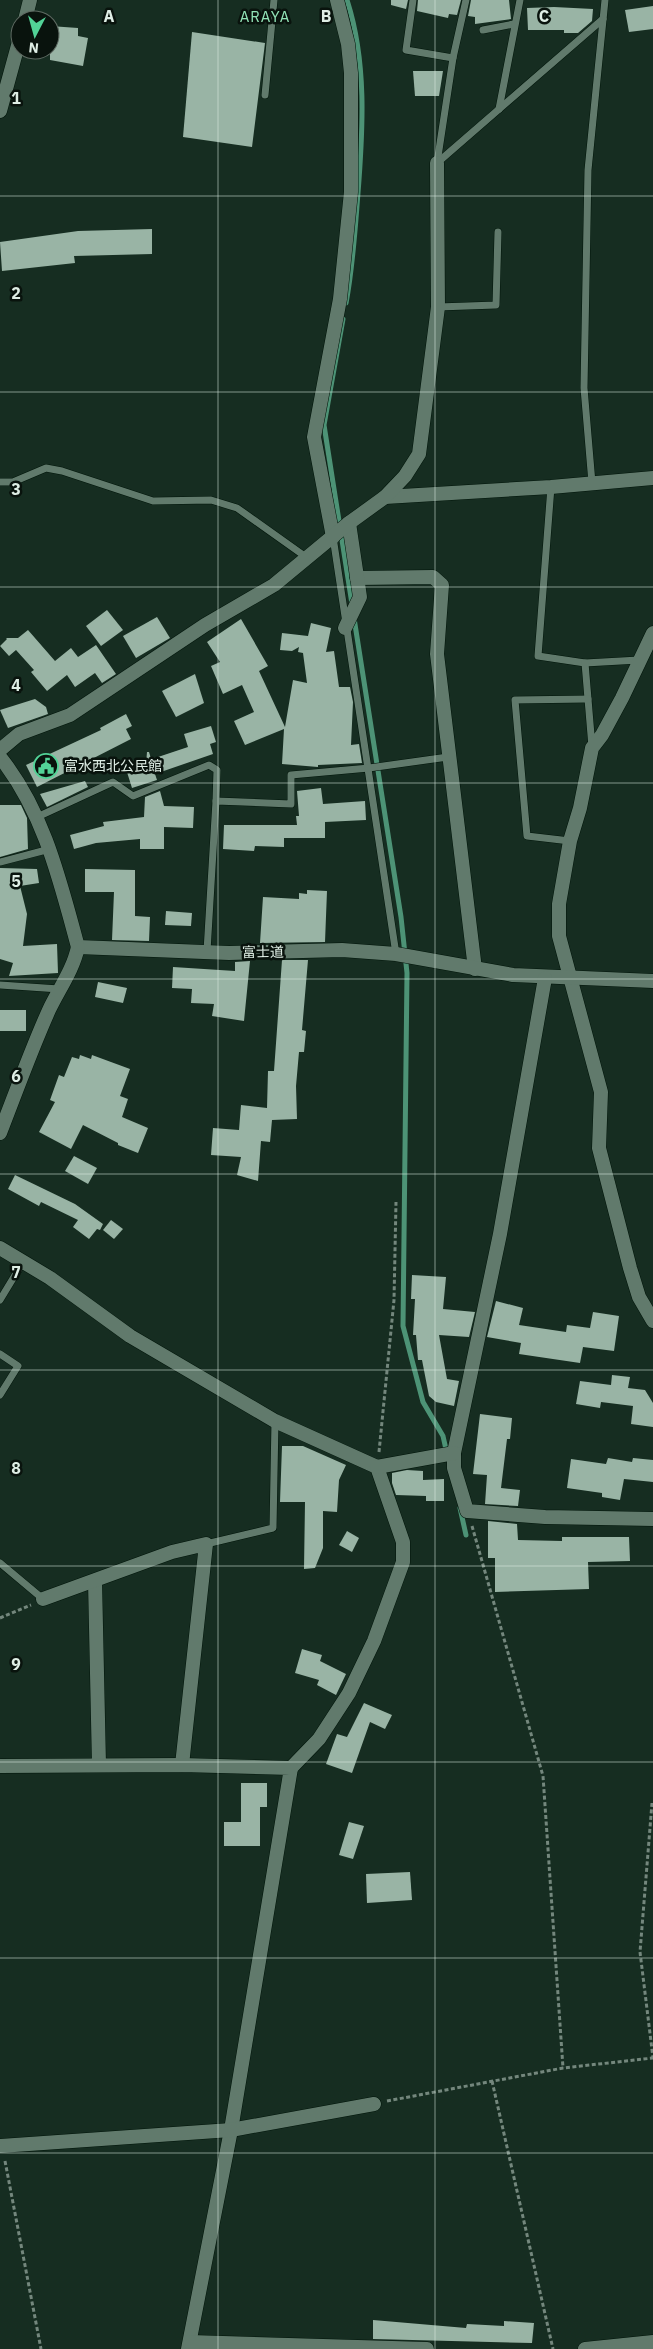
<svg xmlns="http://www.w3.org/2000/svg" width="653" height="2349" viewBox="0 0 653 2349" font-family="'IBM Plex Sans','Noto Sans JP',sans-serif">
<rect width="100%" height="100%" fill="#162d21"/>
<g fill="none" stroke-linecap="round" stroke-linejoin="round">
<g stroke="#4d9376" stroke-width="5">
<path d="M 346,303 C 353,267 355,230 358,193 C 363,129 367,62 347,0"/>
<polyline points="343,319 324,425 352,604"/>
<polyline points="354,618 401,917 407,973 403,1326 423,1402 443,1436 447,1454"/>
<polyline points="460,1508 466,1535"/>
</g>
</g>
<g fill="#99b4a5">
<polygon points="391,0 408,0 406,9 391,5"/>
<polygon points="418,0 461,0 457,15 449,14 448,18 417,11"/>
<polygon points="471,0 509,0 511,19 475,24 475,17 468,16"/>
<polygon points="653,6 653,29 629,32 625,10"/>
<polygon points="554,7 593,9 592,21 578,33 564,33 564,30 528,30 527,8"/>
<polygon points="50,26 78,28 78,36 88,38 83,66 50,60"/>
<polygon points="192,32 265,43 252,147 183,137"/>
<polygon points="413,71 443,71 439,96 415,96"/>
<polygon points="152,229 152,254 74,256 75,263 2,271 0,242 78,231"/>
<polygon points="107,610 123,630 101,646 86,626"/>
<polygon points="157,617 170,638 136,658 123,636"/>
<polygon points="241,619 268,666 259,671 285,727 293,680 307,683 303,653 298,652 299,647 292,651 280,650 282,633 308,636 311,623 331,628 326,652 334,651 339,687 350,687 353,702 351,745 359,744 362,763 318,765 318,767 282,764 284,729 245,745 234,721 254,712 242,685 223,694 211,666 220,662 207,642"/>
<polygon points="28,630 55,661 71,648 78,657 96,645 116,674 102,683 95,673 75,687 67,675 47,691 31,672 34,670 16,650 9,656 0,646 7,639 6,638 18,638"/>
<polygon points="195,674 204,703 176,717 162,691"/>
<polygon points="35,699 46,707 48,714 8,728 0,710"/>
<polygon points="126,714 132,726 126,729 131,739 37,787 26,765 101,730 100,728"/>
<polygon points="211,726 216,742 210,744 213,754 155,774 157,780 132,788 126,769 146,764 147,752 149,752 152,762 156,761 155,758 188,747 184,734"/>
<polygon points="85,781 88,787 47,807 40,794"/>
<polygon points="321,788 323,804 365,801 366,820 325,822 325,838 284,838 284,847 255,846 254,851 223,849 224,825 297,825 296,816 299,816 297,791"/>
<polygon points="160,791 164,806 194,807 193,828 164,827 164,849 140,849 140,839 96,843 74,849 70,835 104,826 103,822 144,817 145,797"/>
<polygon points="0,805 21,805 27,818 28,849 0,857"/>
<polygon points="0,868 37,869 39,883 20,886 27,914 23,946 57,944 58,973 9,976 13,963 0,959"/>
<polygon points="85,869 135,870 135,916 150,917 149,941 112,940 114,892 85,892"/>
<polygon points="307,890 327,891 325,942 260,943 263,897 299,899 299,893 307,894"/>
<polygon points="166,911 192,913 191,926 165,925"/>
<polygon points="282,960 308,960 302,1030 306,1031 304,1052 299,1052 296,1086 297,1119 272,1120 270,1142 261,1141 258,1181 237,1175 241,1157 211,1155 213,1128 239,1130 241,1105 267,1108 268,1071 274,1071"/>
<polygon points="250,961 244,1021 212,1016 214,1004 191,1003 192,989 172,988 173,967 235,971 235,962"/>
<polygon points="98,982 127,988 123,1003 95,997"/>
<rect x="0" y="1010" width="26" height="21"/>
<polygon points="80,1055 91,1059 92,1055 130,1069 120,1096 128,1099 122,1117 148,1128 138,1153 118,1145 118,1143 83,1125 71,1149 39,1132 55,1102 50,1100 59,1075 64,1077 72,1057 79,1059"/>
<polygon points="74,1156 97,1168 88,1184 65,1171"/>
<polygon points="15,1175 75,1204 103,1224 100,1230 97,1229 89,1239 73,1227 78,1220 41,1202 39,1206 8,1189"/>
<polygon points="111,1220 123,1229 114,1239 103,1230"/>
<polygon points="412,1275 446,1277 443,1309 475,1312 469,1337 439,1335 447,1379 459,1381 454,1406 436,1402 429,1396 422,1360 418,1360 416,1335 413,1335 415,1299 411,1299"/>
<polygon points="496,1301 523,1308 519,1325 566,1332 567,1325 590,1328 593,1312 619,1316 614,1351 583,1347 580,1363 519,1354 521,1343 487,1337"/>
<polygon points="612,1375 630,1377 628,1388 645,1390 653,1403 653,1427 631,1424 633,1406 601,1402 600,1408 576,1404 580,1381 611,1385"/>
<polygon points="480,1414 512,1418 510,1439 507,1439 501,1488 520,1490 518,1506 485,1504 487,1475 473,1474"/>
<polygon points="282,1446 303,1446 346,1465 339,1480 337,1512 323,1511 323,1548 315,1568 304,1569 305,1502 280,1502"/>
<polygon points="608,1458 632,1462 633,1458 653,1460 653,1482 624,1479 620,1500 602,1497 602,1493 567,1488 571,1459 606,1464"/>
<polygon points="407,1470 423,1471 423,1480 444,1479 444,1501 426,1501 426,1496 396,1495 392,1483 392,1473"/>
<polygon points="488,1521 517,1524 518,1540 562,1541 562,1537 629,1537 630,1561 588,1562 589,1589 495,1592 495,1558 488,1558"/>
<polygon points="347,1531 359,1538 352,1552 339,1545"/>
<polygon points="302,1649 322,1655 320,1661 346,1674 336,1695 317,1685 319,1680 295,1673"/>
<polygon points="364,1703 392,1715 385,1729 370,1722 352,1773 326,1764 337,1734 347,1737"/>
<polygon points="241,1783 267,1783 267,1807 260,1807 260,1846 224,1846 224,1822 241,1822"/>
<polygon points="349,1822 364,1826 353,1859 339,1855"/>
<polygon points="410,1872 412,1900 367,1903 366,1874"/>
<polygon points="373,2320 466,2328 467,2324 504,2326 504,2321 534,2323 532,2343 373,2339"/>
</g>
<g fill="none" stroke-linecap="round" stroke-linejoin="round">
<defs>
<g id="lane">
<polyline points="413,0 406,50 453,58"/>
<polyline points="483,30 514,24"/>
<polyline points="265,95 274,0"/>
<polyline points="499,109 520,0"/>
<polyline points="437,163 603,19"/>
<polyline points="437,163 453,58 466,0"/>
<polyline points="438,307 496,305 498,232"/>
<polyline points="0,482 13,482 46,468 62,471 153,501 211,500 237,508 306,557"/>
<polyline points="592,483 584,388 588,170 605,0"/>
<polyline points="551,487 538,656 585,663 639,660"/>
<polyline points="333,537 396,954"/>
<polyline points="585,663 592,747"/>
<polyline points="35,818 113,782 133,796 209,765 217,770 216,801"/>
<polyline points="570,841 527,836 515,700 588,699"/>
<polyline points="0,862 50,849"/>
<polyline points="207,951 216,801 291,804 291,775 369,768 448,757"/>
<polyline points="0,985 59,989"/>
<polyline points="0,1300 23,1262"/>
<polyline points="0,1354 18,1366 0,1395"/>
<polyline points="206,1544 273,1528 275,1421"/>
<polyline points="0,1563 43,1599"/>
</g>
<g id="street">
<polyline points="25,20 30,0"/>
<polyline points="0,111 20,38"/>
<polyline points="385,497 551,487 653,478"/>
<polyline points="333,537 314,437 340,299 351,192 351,73 348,44 337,0"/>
<polyline points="357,578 433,577 442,585 437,654 475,969"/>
<polyline points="345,628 360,597 349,523"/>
<polyline points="653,633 622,698 602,735 592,748 580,808 570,841 559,904 559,936 601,1092 599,1148 630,1268 639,1297 653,1321"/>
<polyline points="0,750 19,734 70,715 205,625 274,585 349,523 385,497 405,476 419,454 438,307 437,163"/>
<path d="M 0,757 C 44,812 60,881 78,947 L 229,953 L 342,950 L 396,954 L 513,975 L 653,981"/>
<polyline points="545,978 500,1234 454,1453 454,1468 467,1511 545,1517 653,1519"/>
<path d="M 0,1133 C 16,1092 31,1050 49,1010 C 59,989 73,970 78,947"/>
<polyline points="0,1248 50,1278 130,1336 275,1421 377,1467 403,1542 403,1562 374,1641 349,1693 319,1739 291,1768"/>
<polyline points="377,1467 454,1453"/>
<polyline points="95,1581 99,1765"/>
<polyline points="43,1599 172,1552 206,1544 182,1765"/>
<polyline points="0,1766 182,1765 291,1768 231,2130 188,2349"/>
<polyline points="0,2146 231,2130 374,2104"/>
<polyline points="190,2342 427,2349"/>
<polyline points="585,2349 653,2342"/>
</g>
</defs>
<use href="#lane" stroke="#01150a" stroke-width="8"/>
<use href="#street" stroke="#01150a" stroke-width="15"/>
<g stroke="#74877d" stroke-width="3" stroke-dasharray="4 2.5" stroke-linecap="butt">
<polyline points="379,1452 394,1300 396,1202"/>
<polyline points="472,1526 543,1776 563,2068"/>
<polyline points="0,1618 31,1605"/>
<polyline points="652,1803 640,1952 653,2058"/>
<polyline points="492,2081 553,2349"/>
<polyline points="387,2101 563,2068 653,2058"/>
<polyline points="5,2161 41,2349"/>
</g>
<use href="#lane" stroke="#617a6c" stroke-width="7"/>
<use href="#street" stroke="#617a6c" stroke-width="14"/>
</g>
<path fill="none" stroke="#dfeee5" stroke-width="1" stroke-opacity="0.55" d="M 218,0 L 218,2349M 435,0 L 435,2349M 0,196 L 653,196M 0,392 L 653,392M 0,587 L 653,587M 0,783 L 653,783M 0,979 L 653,979M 0,1174 L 653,1174M 0,1370 L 653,1370M 0,1566 L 653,1566M 0,1762 L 653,1762M 0,1958 L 653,1958M 0,2153 L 653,2153"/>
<defs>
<symbol id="civic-ring" viewBox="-11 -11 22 22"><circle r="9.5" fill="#09130d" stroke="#52d397" stroke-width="1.5"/><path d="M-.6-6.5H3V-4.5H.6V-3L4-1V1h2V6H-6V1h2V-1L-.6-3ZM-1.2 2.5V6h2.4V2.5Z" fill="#52d397"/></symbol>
</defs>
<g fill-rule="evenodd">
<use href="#civic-ring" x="32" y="752" width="28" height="28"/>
</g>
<g text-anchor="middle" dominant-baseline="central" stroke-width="5" stroke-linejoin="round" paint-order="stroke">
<g font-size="14" fill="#dfeee5" stroke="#09130d" text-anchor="start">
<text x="64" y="766">富水西北公民館</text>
</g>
<g font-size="14" fill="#dfeee5" stroke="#09130d">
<text transform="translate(263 952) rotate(-1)">富士道</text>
</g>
<g font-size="15" letter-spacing="1" fill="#92e3b7" stroke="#09130d">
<text x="265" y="16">ARAYA</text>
</g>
</g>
<g font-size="16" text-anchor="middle" font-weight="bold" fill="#dfeee5" stroke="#09130d" stroke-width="5" stroke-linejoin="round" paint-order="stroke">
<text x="109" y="22">A</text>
<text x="326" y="22">B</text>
<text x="544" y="22">C</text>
<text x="16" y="104">1</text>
<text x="16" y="299">2</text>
<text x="16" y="495">3</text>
<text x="16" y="691">4</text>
<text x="16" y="887">5</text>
<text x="16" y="1082">6</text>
<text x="16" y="1278">7</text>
<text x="16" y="1474">8</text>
<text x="16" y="1670">9</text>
</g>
<g transform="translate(35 35) rotate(186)"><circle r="24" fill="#09130d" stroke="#5f6b63"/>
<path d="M0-4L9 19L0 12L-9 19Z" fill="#52d397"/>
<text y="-8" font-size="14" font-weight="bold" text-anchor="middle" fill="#dfeee5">N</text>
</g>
</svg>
